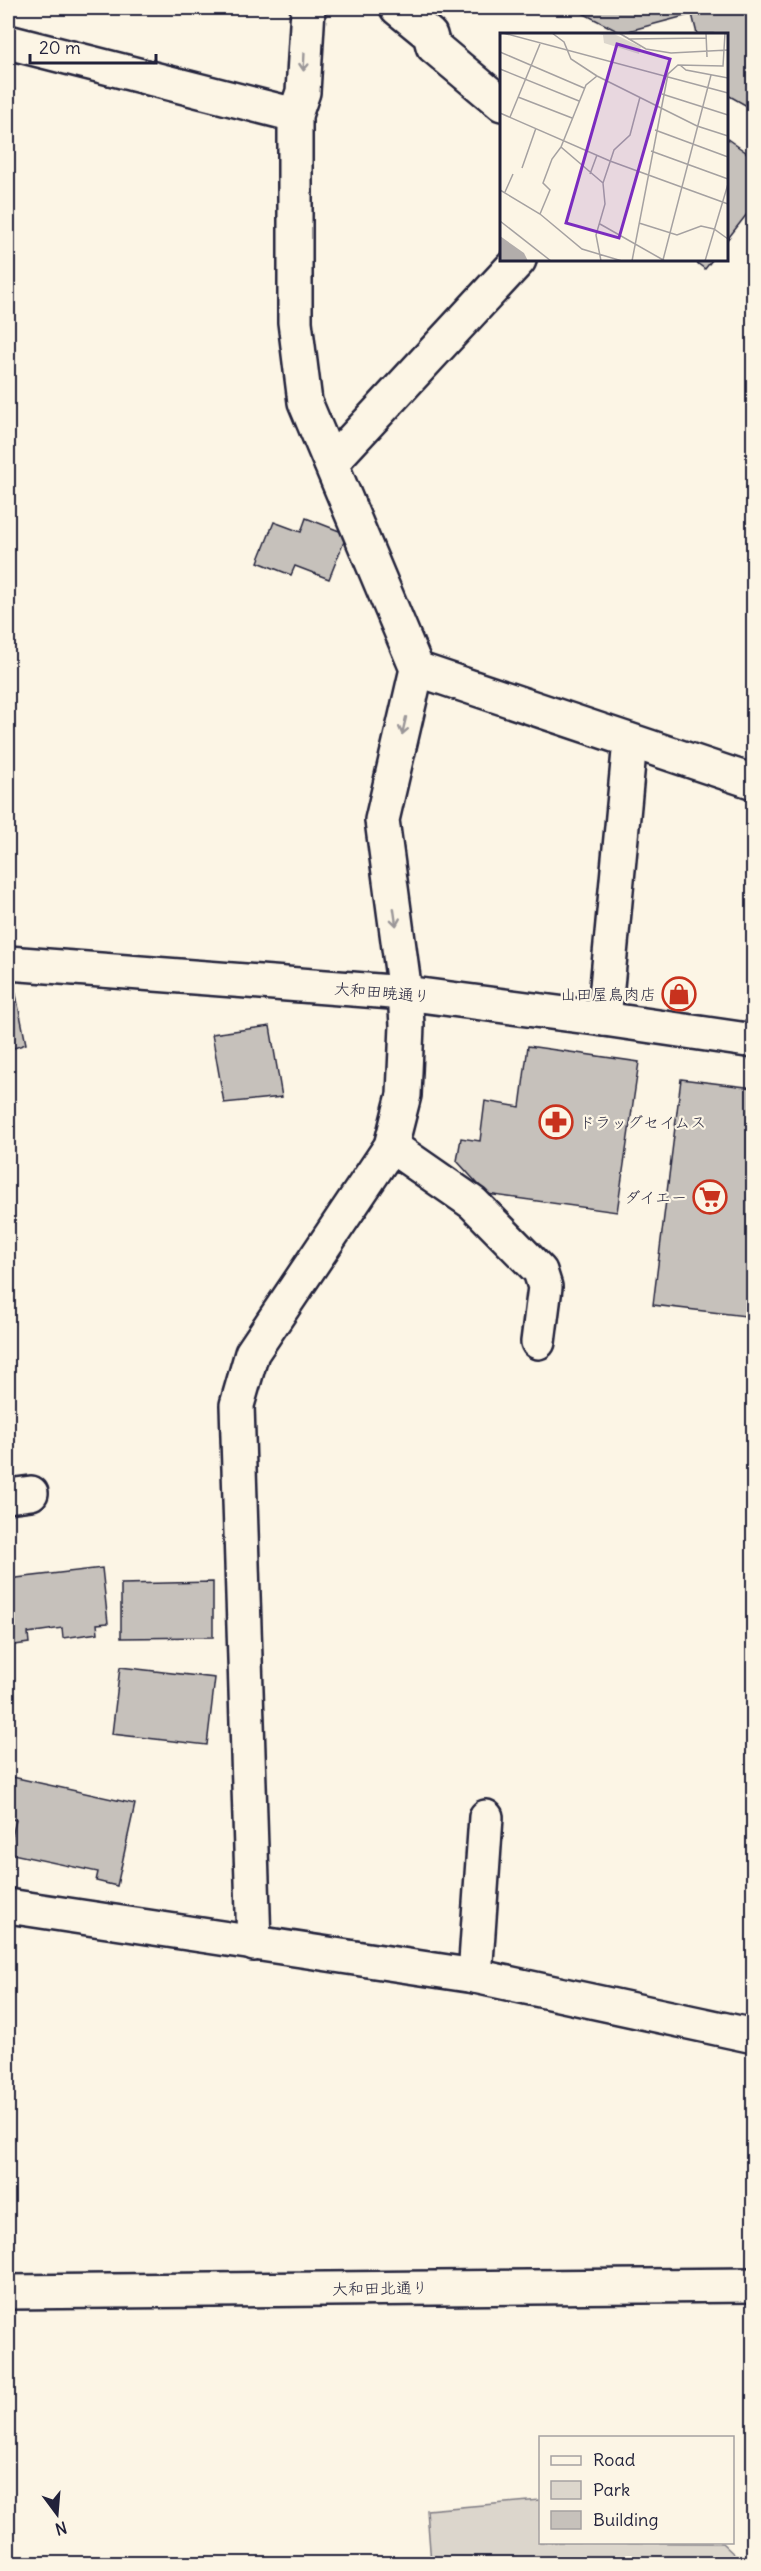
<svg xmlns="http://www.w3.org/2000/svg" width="761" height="2571" viewBox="0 0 761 2571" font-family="Delius,'Klee One',sans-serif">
<rect width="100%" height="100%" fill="#fcf5e5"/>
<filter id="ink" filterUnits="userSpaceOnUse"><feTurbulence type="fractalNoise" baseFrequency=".0167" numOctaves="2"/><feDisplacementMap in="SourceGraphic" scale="12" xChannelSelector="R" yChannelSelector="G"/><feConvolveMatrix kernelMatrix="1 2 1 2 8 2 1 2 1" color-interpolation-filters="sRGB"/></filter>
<g filter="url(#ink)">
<polygon fill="#dcd6cc" stroke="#7f7c84" stroke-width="1.5" points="540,2500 540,2542 722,2543 739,2559 753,2557 753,2563 431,2563 427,2510"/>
<g fill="#c6c1bb" stroke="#22223b" stroke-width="1.5">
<polygon points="573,8 696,8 692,14 621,33"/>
<polygon points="696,8 754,8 754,110 726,94 726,34 697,34 692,14"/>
<polygon points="726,138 754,158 754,205 726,241"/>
<polygon points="693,260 712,260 705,269"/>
<polygon points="306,518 347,534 329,579 295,566 291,575 258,562 274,522 301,532"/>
<polygon points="14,985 26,1044 8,1050 8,986"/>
<polygon points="270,1026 282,1097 224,1103 212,1034"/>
<polygon points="528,1046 639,1062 617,1212 487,1194 457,1161 461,1138 480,1141 485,1101 520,1107"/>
<polygon points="681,1079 754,1088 754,1317 653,1305"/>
<polygon points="102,1568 108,1623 97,1624 98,1633 63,1638 62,1628 28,1633 29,1643 8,1646 8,1579"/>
<polygon points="213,1582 213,1637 121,1638 121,1584"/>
<polygon points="120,1667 215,1678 207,1745 112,1734"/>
<polygon points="8,1776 135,1804 117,1886 96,1881 98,1872 8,1853 16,1820 8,1818"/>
</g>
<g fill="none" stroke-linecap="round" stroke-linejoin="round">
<defs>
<g id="minor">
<polyline points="397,8 430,35 433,46 502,104"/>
<polyline points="8,42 295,115"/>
<polyline points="331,463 519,260"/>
<polyline points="417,669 754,782"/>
<polyline points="8,963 405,993 604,1019 754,1041"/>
<polyline points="604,1019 630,741"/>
<polyline points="391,1146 473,1203 540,1271 545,1287 538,1342"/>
<polyline points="8,1496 31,1493"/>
<polyline points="8,1906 475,1976 754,2036"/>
<polyline points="254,1944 237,1405 252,1353 391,1146 404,1095 407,1025 405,993 382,820 417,669 305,402 295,322 295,115 303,92 308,8"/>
<polyline points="475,1976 486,1817"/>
<polyline points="8,2292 754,2285"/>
</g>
</defs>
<use href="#minor" stroke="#22223b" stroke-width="38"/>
<use href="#minor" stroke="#fcf5e5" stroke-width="33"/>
</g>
<defs><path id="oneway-shaft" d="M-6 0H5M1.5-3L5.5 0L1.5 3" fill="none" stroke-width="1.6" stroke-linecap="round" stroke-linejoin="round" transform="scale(1.5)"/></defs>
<g stroke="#9a9698">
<use href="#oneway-shaft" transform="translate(304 62) rotate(93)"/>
<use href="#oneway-shaft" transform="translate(404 726) rotate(103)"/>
<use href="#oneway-shaft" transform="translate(395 917) rotate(82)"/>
</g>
</g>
<defs>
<symbol id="shop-ring" viewBox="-11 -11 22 22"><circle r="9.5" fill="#fcf5e5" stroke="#c8321e" stroke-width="1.5"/><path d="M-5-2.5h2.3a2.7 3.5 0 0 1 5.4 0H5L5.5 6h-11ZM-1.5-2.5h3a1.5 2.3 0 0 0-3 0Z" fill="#c8321e"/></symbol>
<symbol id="pharmacy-ring" viewBox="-11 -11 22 22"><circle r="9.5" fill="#fcf5e5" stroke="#c8321e" stroke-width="1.5"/><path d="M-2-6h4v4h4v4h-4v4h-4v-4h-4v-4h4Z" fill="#c8321e"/></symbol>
<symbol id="supermarket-ring" viewBox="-11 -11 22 22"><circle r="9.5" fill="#fcf5e5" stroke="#c8321e" stroke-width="1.5"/><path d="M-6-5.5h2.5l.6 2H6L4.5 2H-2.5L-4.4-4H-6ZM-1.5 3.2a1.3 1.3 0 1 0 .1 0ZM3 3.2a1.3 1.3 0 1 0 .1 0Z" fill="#c8321e"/></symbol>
</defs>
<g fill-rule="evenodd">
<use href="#shop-ring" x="660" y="975" width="38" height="38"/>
<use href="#pharmacy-ring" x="537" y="1103" width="38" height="38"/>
<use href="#supermarket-ring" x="691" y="1178" width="38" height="38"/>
</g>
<g text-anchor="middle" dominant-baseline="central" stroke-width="4.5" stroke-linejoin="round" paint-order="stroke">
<g font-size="16" fill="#22223b" stroke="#fcf5e5">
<text transform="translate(382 992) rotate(5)">大和田暁通り</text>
<text transform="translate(380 2288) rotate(-1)">大和田北通り</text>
</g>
<g font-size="16" fill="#22223b" stroke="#fcf5e5" text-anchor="end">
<text x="656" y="994">山田屋鳥肉店</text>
<text x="579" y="1122" text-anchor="start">ドラッグセイムス</text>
<text x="687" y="1197">ダイエー</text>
</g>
</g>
<g transform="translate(500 33)">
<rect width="228" height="228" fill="#fcf5e5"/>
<path d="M 95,0 L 112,0 L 141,14 L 139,21 L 104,10 L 103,2 Z" fill="#dcd6cc"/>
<path d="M 0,203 L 24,220 L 28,228 L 0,228 Z" fill="#b2adab"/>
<path fill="none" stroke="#a5a1a1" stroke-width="1.5" d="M 3,0 L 228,60M 52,0 L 64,9 L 71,26 L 97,43 L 197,93 L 228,103M 119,0 L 146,16 L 171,20 L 228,17M 206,0 L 207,24M 128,6 L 206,5M 0,19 L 84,55M 180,32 L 186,37 L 228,45M 0,36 L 79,68M 97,43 L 86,52 L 61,114 L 103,150M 162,61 L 228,82M 18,64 L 72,85M 0,80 L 110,128 L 228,171M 10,84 L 40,11M 155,97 L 228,124M 151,118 L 228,146M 22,135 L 36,95M 90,141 L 97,122M 0,157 L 40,181 L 82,216 L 122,228M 5,159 L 13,141M 40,181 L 50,157 L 43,150 L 52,126 L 61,114M 0,188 L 51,228M 139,190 L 177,202 L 201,193 L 214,196 L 228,206M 100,191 L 165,228M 163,227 L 211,42M 101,228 L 96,202 L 105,171 L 103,150 L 114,117 L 130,102 L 140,64M 132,228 L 168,41 L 178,32 L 223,33 L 225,0M 205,228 L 228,151"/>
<path fill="#7b2cbf" fill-opacity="0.15" stroke="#7b2cbf" stroke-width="3" d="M 117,11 L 170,26 L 119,205 L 66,190 Z"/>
<rect width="228" height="228" fill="none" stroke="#22223b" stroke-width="3"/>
</g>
<rect width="761" height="2571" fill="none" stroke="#fcf5e5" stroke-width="30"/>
<rect x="15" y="15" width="731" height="2541" fill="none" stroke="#22223b" stroke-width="2" filter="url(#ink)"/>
<rect x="539" y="2436" width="195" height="108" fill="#fcf5e5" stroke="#a5a1a1" stroke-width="1.5"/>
<rect x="551" y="2456" width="30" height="9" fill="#fcf5e5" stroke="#a5a1a1" stroke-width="1.5"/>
<text x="593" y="2466" font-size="18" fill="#22223b">Road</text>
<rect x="551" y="2481" width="30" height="18" fill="#dcd6cc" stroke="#a5a1a1" stroke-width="1.5"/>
<text x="593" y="2496" font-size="18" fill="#22223b">Park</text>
<rect x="551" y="2511" width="30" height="18" fill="#c6c1bb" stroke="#a5a1a1" stroke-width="1.5"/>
<text x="593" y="2526" font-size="18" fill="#22223b">Building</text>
<g transform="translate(57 2514) rotate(164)" stroke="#fcf5e5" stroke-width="4.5" paint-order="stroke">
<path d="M0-4.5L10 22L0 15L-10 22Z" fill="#22223b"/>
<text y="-9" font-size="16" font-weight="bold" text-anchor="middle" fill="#22223b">N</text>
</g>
<path d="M30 54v9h126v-9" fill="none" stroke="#22223b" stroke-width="3"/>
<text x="39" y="54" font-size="18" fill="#22223b" stroke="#fcf5e5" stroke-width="4.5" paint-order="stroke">20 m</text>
</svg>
